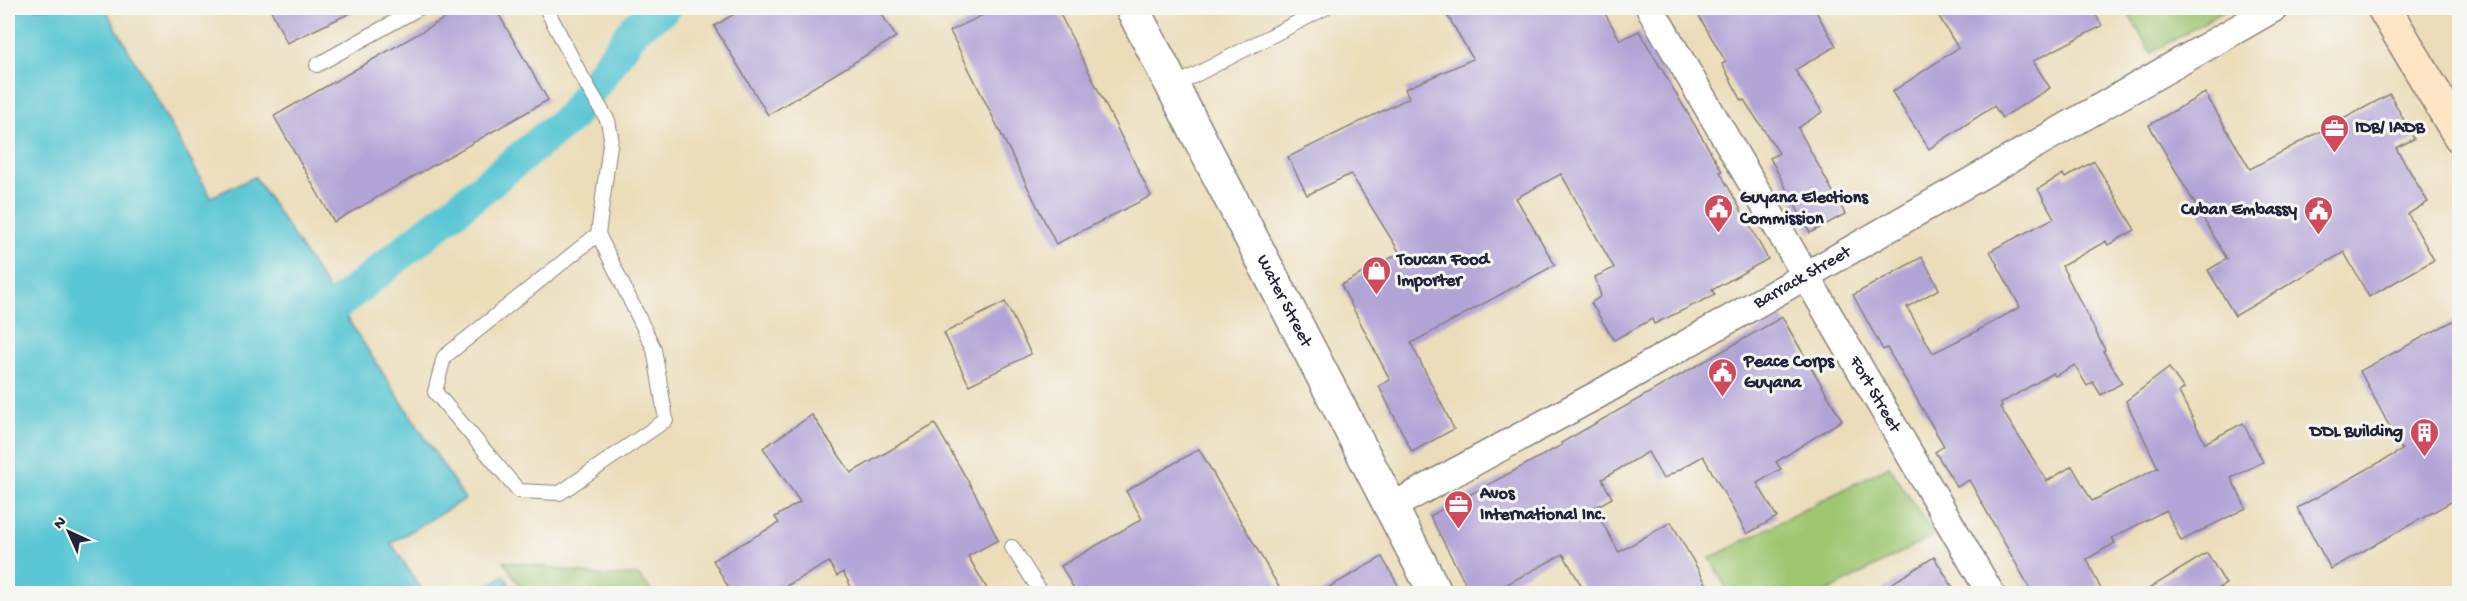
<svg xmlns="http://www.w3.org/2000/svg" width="2467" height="601" viewBox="0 0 2467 601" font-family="'Gochi Hand',sans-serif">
<rect width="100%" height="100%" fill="#f6f6f2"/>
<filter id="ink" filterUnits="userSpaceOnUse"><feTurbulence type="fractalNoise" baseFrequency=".0167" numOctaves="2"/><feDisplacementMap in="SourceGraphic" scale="12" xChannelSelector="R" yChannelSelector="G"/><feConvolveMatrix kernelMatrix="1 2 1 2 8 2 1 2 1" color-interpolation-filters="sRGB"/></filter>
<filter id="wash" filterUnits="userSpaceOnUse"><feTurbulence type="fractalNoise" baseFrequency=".008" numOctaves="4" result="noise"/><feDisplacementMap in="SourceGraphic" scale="24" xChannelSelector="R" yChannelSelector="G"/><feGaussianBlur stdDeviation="1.35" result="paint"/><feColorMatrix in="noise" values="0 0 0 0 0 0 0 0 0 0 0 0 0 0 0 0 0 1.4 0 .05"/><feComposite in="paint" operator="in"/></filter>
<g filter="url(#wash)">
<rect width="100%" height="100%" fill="#ecddba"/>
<g fill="#9ec671" stroke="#607456" stroke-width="1.5">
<polygon points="2125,8 2229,8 2151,53"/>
<polygon points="1889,466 1934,535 1825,593 1729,593 1710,558"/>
<polygon points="504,561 604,576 638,575 654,593 524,593"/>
</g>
<g fill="#5bc7d4" stroke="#3e7488" stroke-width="1.5">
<polygon points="8,8 105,8 211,197 255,177 465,499 391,543 424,593 8,593"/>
<polygon points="504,575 514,593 477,593"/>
</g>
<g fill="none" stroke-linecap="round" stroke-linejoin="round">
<polyline stroke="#5bc7d4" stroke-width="33" points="338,304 571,117 635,28 665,8"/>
</g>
<g id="blocks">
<g fill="#b3a4d7">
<polygon points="270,8 361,8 287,43"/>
<polygon points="463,8 495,8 548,100 334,222 274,116"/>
<polygon points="744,8 878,8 896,37 768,115 714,26"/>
<polygon points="997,8 1057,8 1151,196 1056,244 950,31"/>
<polygon points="1443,8 1602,8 1620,40 1639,31 1722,171 1720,172 1768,259 1712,290 1715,295 1654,324 1652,319 1614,340 1591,303 1601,296 1595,277 1614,268 1561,174 1516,198 1555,265 1411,343 1454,429 1412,452 1379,386 1390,380 1341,285 1400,253 1351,174 1307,195 1288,157 1409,98 1405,89 1473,59"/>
<polygon points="1694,8 1814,8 1836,46 1795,70 1822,112 1798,128 1845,214 1810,233 1770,158 1779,153 1744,100 1742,101 1722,64 1726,62"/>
<polygon points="1934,8 2092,8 2102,26 2033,61 2050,88 2002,118 1994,106 1929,149 1892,92 1958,48"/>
<polygon points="2205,93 2250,169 2390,94 2414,139 2396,148 2428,202 2408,214 2434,260 2369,297 2344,252 2235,316 2208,270 2227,259 2149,125"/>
<polygon points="2094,161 2135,230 2108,245 2106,241 2062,266 2105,350 2103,351 2122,383 2101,395 2093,382 2087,386 2075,365 2055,376 2053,373 2001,403 2002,406 2000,407 2047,481 2072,466 2092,501 2158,468 2126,401 2169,368 2184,389 2179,392 2205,443 2243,423 2263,462 2231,478 2246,508 2181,541 2166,510 2112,538 2115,543 2087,559 2103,594 2033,594 1969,480 1957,487 1935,452 1944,446 1887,348 1883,350 1853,295 1922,257 1939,289 1907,307 1933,353 1977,331 2020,307 1990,251 2054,218 2038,189 2063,174 2065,178"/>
<polygon points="1005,302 1031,354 969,385 944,333"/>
<polygon points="1782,317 1842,420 1776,462 1781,469 1757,483 1777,517 1747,534 1703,456 1663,479 1648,452 1602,479 1612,498 1594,508 1619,552 1671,522 1712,594 1586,594 1563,554 1489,594 1471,594 1430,516 1562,445 1561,443"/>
<polygon points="2460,317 2460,497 2331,569 2297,508 2402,450 2360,371"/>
<polygon points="812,415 851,473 935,424 976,495 998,540 968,556 990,594 855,594 843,572 837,576 829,562 772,594 732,594 713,560 779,523 775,517 800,502 763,448"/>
<polygon points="1199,449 1283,594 1077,594 1061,566 1142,519 1126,491"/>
<polygon points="2207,553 2226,584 2209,594 2140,594"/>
<polygon points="1382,557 1403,594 1317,594"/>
<polygon points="1934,557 1957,594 1875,594"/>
</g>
</g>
</g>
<g filter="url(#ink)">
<use href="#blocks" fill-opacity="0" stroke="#87807a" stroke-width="1.5"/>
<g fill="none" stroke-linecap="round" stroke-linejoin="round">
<defs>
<g id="service">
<polyline points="546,8 579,72 608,121 611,137 598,234 444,357 435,392 519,491 560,493 666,420 654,349 598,234"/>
<polyline points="317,65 419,8"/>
<polyline points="1172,87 1325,8"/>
<polyline points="1012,547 1042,594"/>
</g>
<g id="minor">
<path id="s1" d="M 1650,8 L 1991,594"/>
<path id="s2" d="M 1391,507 L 1597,395 L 2274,8"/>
</g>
<g id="tertiary">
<path id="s3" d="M 1132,8 L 1436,594"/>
</g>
<polyline id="secondary" points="2384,8 2460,136"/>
</defs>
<use href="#service" stroke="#87807a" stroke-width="16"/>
<use href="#minor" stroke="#87807a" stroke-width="30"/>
<use href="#tertiary" stroke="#87807a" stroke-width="36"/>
<use href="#secondary" stroke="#87807a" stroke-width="36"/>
<use href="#service" stroke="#fff" stroke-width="14"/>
<use href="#minor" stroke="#fff" stroke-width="27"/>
<use href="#tertiary" stroke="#fff" stroke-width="33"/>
<use href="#secondary" stroke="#fee5c5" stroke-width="33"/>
</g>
</g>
<defs>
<symbol id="office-pin" viewBox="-11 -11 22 30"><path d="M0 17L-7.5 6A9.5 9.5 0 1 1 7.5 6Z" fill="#d1495b" stroke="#f6f6f2"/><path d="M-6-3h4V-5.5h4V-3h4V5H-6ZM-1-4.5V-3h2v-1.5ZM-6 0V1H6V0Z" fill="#fff"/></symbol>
<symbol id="civic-pin" viewBox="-11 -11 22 30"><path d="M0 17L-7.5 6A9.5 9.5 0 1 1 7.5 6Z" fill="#d1495b" stroke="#f6f6f2"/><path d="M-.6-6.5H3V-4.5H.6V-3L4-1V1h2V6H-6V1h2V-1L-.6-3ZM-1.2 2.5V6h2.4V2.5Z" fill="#fff"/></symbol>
<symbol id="shop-pin" viewBox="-11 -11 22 30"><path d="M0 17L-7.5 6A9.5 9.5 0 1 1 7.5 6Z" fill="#d1495b" stroke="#f6f6f2"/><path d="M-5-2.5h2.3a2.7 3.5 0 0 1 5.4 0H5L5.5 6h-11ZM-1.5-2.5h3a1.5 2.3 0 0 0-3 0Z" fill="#fff"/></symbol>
<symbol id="building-pin" viewBox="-11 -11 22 30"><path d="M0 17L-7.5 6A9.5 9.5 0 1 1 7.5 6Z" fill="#d1495b" stroke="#f6f6f2"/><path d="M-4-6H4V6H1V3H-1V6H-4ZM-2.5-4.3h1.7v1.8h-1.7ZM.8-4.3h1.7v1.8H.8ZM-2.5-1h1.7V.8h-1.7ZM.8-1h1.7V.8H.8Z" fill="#fff"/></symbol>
</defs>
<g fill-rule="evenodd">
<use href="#office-pin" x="2318" y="112" width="33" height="45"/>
<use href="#civic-pin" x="1702" y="192" width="33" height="45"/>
<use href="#civic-pin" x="2302" y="194" width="33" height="45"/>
<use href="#shop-pin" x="1360" y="254" width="33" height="45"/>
<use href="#civic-pin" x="1706" y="356" width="33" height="45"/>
<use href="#building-pin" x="2408" y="416" width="33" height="45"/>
<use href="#office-pin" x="1442" y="488" width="33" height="45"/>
</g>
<g text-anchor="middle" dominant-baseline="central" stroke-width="6" stroke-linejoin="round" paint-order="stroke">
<g font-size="18" font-weight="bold" fill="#22223b" stroke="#f6f6f2" text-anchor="start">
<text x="2355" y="128">IDB/ IADB</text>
<text x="1740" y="198">Guyana Elections<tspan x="1740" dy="21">Commission</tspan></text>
<text x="2297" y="210" text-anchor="end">Cuban Embassy</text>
<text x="1397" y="260">Toucan Food<tspan x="1397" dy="21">Importer</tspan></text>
<text x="1744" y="362">Peace Corps<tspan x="1744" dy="21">Guyana</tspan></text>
<text x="2403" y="432" text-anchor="end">DDL Building</text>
<text x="1480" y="494">Avos<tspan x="1480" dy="21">International Inc.</tspan></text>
</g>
<g font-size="18" fill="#22223b" stroke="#f6f6f2">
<text stroke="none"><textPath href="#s2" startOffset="471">Barrack Street</textPath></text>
<text stroke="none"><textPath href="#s3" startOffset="330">Water Street</textPath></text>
<text stroke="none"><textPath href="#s1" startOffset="447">Fort Street</textPath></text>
</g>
</g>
<rect width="2467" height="601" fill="none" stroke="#f6f6f2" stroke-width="30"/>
<g transform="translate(69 532) rotate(315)" stroke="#f6f6f2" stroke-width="4.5" paint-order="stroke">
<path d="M0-4.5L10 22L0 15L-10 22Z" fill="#22223b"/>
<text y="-9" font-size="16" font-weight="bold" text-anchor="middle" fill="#22223b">N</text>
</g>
</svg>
